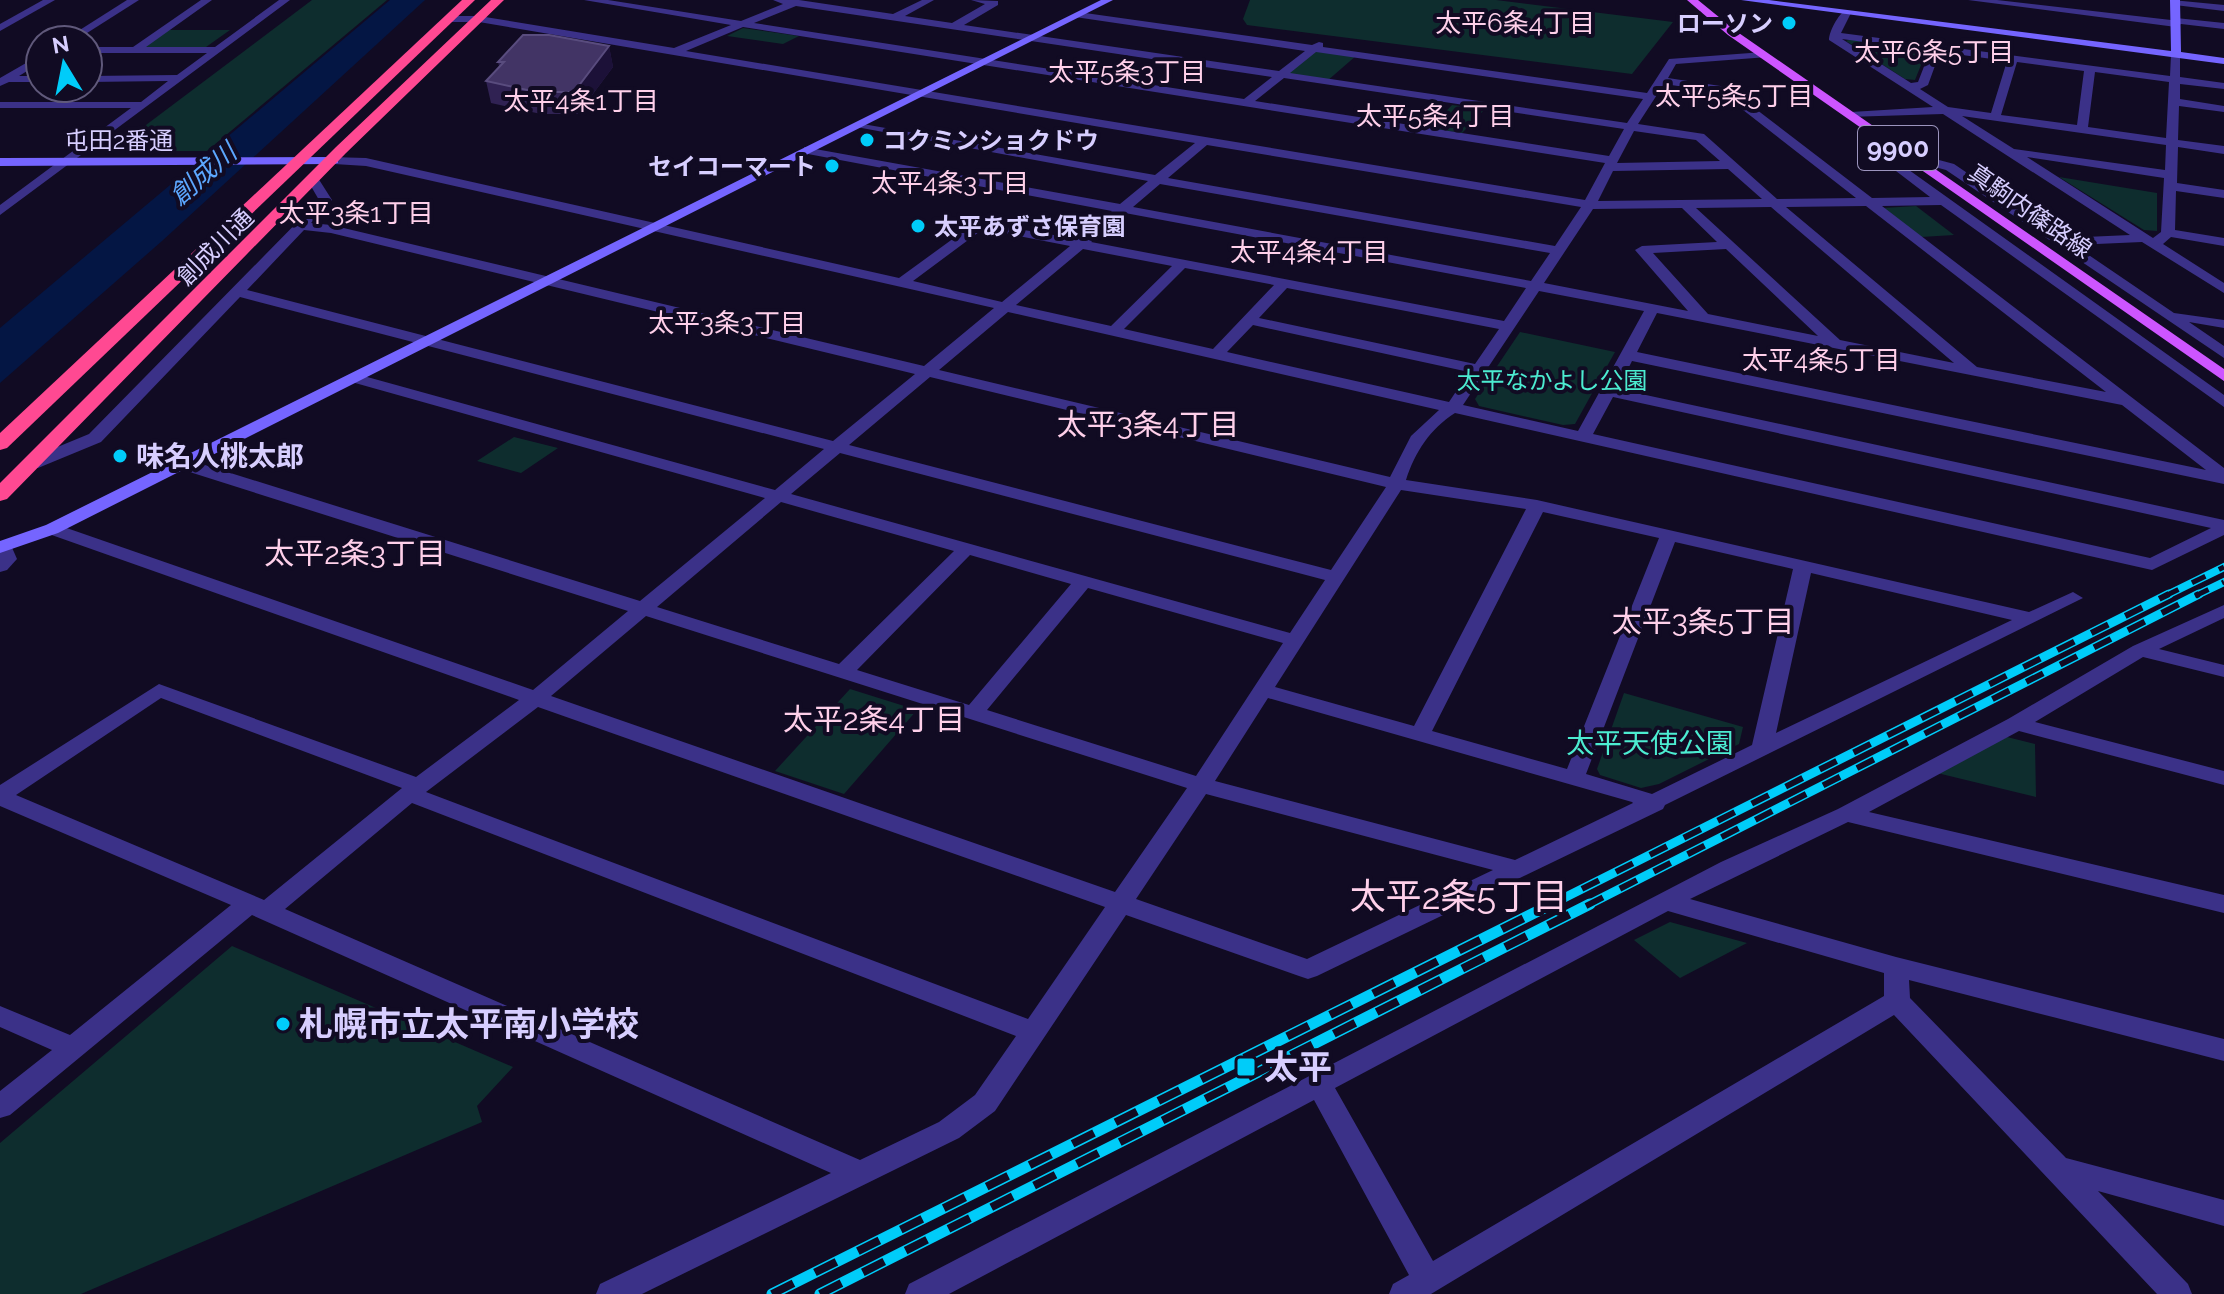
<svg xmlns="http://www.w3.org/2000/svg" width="2224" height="1294" viewBox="0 0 2224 1294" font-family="Raleway,'Noto Sans JP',sans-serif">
<rect width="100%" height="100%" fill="#110b23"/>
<g fill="#0e2d2e">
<polygon points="312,0 387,0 207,151 164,151 130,137"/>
<polygon points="1250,0 1496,0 1673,22 1632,74 1247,25 1243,19"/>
<polygon points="743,28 799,36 783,44 727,36"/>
<polygon points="169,30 230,30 206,47 144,47"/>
<polygon points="1851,39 1927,50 1915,80 1905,79 1846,41"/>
<polygon points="1314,49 1357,55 1327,81 1282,74"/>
<polygon points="1452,105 1485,109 1462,133 1430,128"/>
<polygon points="2059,177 2157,193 2157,231 2144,230"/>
<polygon points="1916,206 1954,235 1921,237 1883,208"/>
<polygon points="1520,332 1615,352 1575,424 1563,425 1479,406 1475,399"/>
<polygon points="514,437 558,448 521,473 477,461"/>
<polygon points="850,689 917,710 844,794 775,771"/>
<polygon points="1624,693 1743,727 1739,744 1659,784 1641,788 1600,775 1597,769"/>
<polygon points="2007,737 2035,744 2036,797 1933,772"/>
<polygon points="1670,922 1747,943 1680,978 1634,940"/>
<polygon points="232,946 513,1067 477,1106 482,1122 81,1294 0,1294 0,1143"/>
</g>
<polygon fill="#041644" points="390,0 425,0 162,241 0,383 0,328"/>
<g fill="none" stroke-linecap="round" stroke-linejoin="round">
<g fill="#3b3188" fill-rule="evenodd">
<polygon points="43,0 55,0 0,31 0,24"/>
<polygon points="127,0 139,0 76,40 64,40"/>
<polygon points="201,0 212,0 146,47 215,47 279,0 290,0 0,215 0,205 131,108 0,108 0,102 141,102 168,81 88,82 88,76 177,75 207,53 88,53 88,47 133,47"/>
<path d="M 584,0 L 608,0 L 741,21 L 783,4 L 773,0 L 799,0 L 893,14 L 922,0 L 934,0 L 905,16 L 952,23 L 985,4 L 971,0 L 998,1 L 998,5 L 964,25 L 1279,71 L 1305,51 L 1075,17 L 1078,12 L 1312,45 L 1319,42 L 1323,43 L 1323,47 L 1647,93 L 1669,59 L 1764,52 L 1769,55 L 1768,57 L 1676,64 L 1668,78 L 1727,87 L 1872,198 L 1930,197 L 1896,171 L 1905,153 L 1909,152 L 1954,164 L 2063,238 L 2130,235 L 1943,114 L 1847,117 L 1847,113 L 1851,112 L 1933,107 L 1829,40 C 1829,32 1838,14 1846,10 L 1851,13 L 1841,33 L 2170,76 L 2171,55 L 2180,53 L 2180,77 L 2224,83 L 2224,89 L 2180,84 L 2180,99 L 2224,106 L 2224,112 L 2179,106 L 2178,140 L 2224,146 L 2224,154 L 2178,147 L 2177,183 L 2224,190 L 2224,198 L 2176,191 L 2175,230 L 2224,238 L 2224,246 L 2171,237 L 2163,244 L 2224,283 L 2224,293 L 2142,242 L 2074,245 L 2174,313 L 2224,320 L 2224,328 L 2189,322 L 2224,346 L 2224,358 L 1946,170 L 1913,161 L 1909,170 L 2224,395 L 2224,407 L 1941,205 L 1882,206 L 2224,468 L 2224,484 L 1632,361 L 1618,389 L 2224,520 L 2224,535 L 2152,570 L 1455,413 C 1430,429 1415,452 1406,480 L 1537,500 L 2029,612 L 2073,592 L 2083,598 L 1665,805 L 1663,809 L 1317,976 L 1308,979 L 1299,976 L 1126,915 L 995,1111 L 959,1138 L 642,1294 L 596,1294 L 600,1284 L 831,1173 L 252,915 L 10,1115 L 0,1118 L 0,1091 L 52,1050 L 0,1027 L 0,1006 L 70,1035 L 231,905 L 0,806 L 0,785 L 159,684 L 416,777 L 519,700 L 46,533 L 43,529 L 46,525 L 58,525 L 533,690 L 628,611 L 177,468 L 174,464 L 183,459 L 189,460 L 640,601 L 765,498 L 348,381 L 348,375 L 360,375 L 775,490 L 824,449 L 240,297 L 101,442 L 38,468 L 26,468 L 23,464 L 26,460 L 89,434 L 319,200 L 308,181 L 310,178 L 318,178 L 332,200 L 311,223 L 331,225 L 924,366 L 994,308 L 366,166 L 334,164 L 328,160 L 330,157 L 366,158 L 899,278 L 976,222 L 1078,239 L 1112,211 L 808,154 L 804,153 L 804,147 L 1120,204 L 1148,181 L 851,126 L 857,123 L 1155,175 L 1195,143 L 479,22 L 449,22 L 444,19 L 449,16 L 479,16 L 674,48 L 731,25 ZM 796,6 L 1272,77 L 1244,99 L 754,23 ZM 743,27 L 1605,163 L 1585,200 L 686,51 ZM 1842,39 L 1930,51 L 1918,82 L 1911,83 ZM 1316,52 L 1643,99 L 1627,123 L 1290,73 ZM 1940,52 L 2007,61 L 1991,113 L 1948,107 L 1920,89 L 1928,85 ZM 2017,62 L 2084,71 L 2077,125 L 2001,115 ZM 2095,72 L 2169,82 L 2166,138 L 2088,127 ZM 1284,78 L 1624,129 L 1609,156 L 1255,101 ZM 1664,84 L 1720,92 L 1856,198 L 1777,199 L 1704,134 L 1638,124 ZM 1962,116 L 2166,145 L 2165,170 L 2014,149 ZM 1634,131 L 1696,140 L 1720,161 L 1617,163 ZM 1207,145 L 1581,207 L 1555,246 L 1168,178 ZM 2027,157 L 2164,178 L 2161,232 L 2153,238 ZM 1728,169 L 1762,199 L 1598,201 L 1613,171 ZM 1160,184 L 1550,253 L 1531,281 L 1133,207 ZM 1866,206 L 2106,392 L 1977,367 L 1786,207 ZM 1771,207 L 1954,363 L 1840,340 L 1696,208 ZM 1682,208 L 1717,242 L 1642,246 L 1635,250 L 1688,311 L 1544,283 L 1593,209 ZM 1125,213 L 1526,288 L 1504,321 L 1091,242 ZM 983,229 L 1070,246 L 1002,302 L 913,281 ZM 304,230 L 331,233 L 915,374 L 833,441 L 247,290 ZM 1083,249 L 1172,266 L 1111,326 L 1016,305 ZM 1726,249 L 1818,336 L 1708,314 L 1653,253 ZM 1185,268 L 1274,285 L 1213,349 L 1124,329 ZM 1287,288 L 1499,329 L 1475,364 L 1259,318 ZM 1539,291 L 1644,311 L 1578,431 L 1463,405 ZM 1008,312 L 1439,410 L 1411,436 L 1390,477 L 939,370 ZM 1657,313 L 2122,405 L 2206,470 L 1637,352 ZM 1253,325 L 1469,372 L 1449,402 L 1227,352 ZM 930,377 L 1386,487 L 1331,570 L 849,445 ZM 1613,397 L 2211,528 L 2150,558 L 1593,434 ZM 840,453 L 1325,580 L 1290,633 L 791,494 ZM 1401,490 L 1526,509 L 1414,726 L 1275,687 ZM 781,502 L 954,551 L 839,664 L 657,607 ZM 1543,512 L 1659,538 L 1567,769 L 1432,731 ZM 1675,542 L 1793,569 L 1752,745 L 1652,794 L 1586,774 ZM 970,555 L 1071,584 L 969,705 L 857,670 ZM 1811,573 L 2012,620 L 1776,733 ZM 1088,588 L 1283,643 L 1196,776 L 987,710 ZM 646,616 L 1187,788 L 1115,892 L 551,696 ZM 161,698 L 402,788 L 264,900 L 16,795 ZM 1268,698 L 1632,802 L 1633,803 L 1515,860 L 1215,781 ZM 538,707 L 1105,907 L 1028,1019 L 426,792 ZM 1206,794 L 1493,870 L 1307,959 L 1136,899 ZM 412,803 L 1016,1036 L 975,1095 L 939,1122 L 860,1160 L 285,909 Z"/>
<polygon points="1968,0 1997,0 2171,20 2176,18 2224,23 2224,29 2181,24 2176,27"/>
<polygon points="2172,0 2224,5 2224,11 2175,5"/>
<polygon points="40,55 40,63 19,76 40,76 40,82 9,82 0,86 0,78"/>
<polygon points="0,542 10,543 17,559 7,570 0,572"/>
<path d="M 2224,605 L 2224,618 L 2159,649 L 2224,665 L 2224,677 L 2143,657 L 2035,722 L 2224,771 L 2224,785 L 2019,731 L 1869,812 L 2224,895 L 2224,913 L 1848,822 L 1690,899 L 1896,957 L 2224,1039 L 2224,1061 L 1909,980 L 1910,998 L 2066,1158 L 2224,1200 L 2224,1226 L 2098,1191 L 2188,1284 L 2192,1294 L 2157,1294 L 1894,1015 L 1431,1294 L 1389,1294 L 1393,1284 L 1409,1275 L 1314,1100 L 949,1294 L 905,1294 L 909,1284 L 1721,862 L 1838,809 L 2008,719 L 2133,646 ZM 1668,911 L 1884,973 L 1884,996 L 1433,1261 L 1335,1088 Z"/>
</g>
<g fill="#7565ff" fill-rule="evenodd">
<polygon points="1101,0 1113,0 58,533 0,553 0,541 46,525"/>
<polygon points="1741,0 1769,0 2171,51 2170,0 2180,0 2181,52 2224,58 2224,64"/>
<polygon points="338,157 338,163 334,164 0,166 0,158"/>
</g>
<polygon fill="#cd55ff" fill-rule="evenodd" points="1687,0 1698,0 1736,31 2224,369 2224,381 1728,35"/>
<g fill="#ff4992" fill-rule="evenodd">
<polygon points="462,0 475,0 7,448 0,450 0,433"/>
<polygon points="491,0 504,0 346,153 7,499 0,501 0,483 336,147"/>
</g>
<defs>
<g id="rail-far2">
<polyline points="2165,596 2224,567"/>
<polyline points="2195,596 2224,582"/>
</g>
<g id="rail-far1">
<polyline points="1548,906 2169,594"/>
<polyline points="1586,906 2199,594"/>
</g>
<g id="rail">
<polyline points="772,1294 1552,904"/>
<polyline points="820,1294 1590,904"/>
</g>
</defs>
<use href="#rail-far2" stroke="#00ccf9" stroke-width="8"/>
<use href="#rail-far1" stroke="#00ccf9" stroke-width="9"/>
<use href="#rail" stroke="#00ccf9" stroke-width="11"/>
<use href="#rail-far2" stroke="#110b23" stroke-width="5" stroke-dasharray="15" stroke-linecap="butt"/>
<use href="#rail-far1" stroke="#110b23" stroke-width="6" stroke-dasharray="19" stroke-linecap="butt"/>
<use href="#rail" stroke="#110b23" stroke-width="8" stroke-dasharray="24" stroke-linecap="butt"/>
</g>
<polygon fill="#302253" points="609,46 613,67 578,114 541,114 491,103 486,81 499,66 498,62"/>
<polygon fill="#1c1138" points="609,46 613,67 578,114 574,92"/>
<polygon fill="#423465" stroke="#594c7e" stroke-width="2" points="523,35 549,35 609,46 574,92 536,92 486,81 504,62 498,62"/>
<g fill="#00ccf9" stroke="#110b23" stroke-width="3">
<circle cx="1789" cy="23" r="8"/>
<circle cx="867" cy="140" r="8"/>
<circle cx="832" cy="166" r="8"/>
<circle cx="918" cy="226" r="8"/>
<circle cx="120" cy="456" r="8"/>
<circle cx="283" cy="1024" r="8"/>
<rect x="1236" y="1057" width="20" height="20" rx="4"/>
</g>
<g text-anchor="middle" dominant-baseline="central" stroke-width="8" stroke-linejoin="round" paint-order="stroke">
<g font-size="24" font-weight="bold" fill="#d7ceff" stroke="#110b23" text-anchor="end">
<text x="1773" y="23">ローソン</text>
<text x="883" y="140" text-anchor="start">コクミンショクドウ</text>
<text x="816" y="166">セイコーマート</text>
<text x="934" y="226" text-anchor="start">太平あずさ保育園</text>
</g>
<g font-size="24" fill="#d7ceff" stroke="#110b23">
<text x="119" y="140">屯田2番通</text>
<text transform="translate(2030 211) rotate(35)">真駒内篠路線</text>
<text transform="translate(215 247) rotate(-45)">創成川通</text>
</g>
<g font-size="24" fill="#4cecd1" stroke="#110b23">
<text x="1552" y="380">太平なかよし公園</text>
</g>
<g font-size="26" fill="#ffd0ea" stroke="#110b23">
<text x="1515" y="23">太平6条4丁目</text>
<text x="1934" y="52">太平6条5丁目</text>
<text x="1127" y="72">太平5条3丁目</text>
<text x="1734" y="96">太平5条5丁目</text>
<text x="581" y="101">太平4条1丁目</text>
<text x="1435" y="116">太平5条4丁目</text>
<text x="950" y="183">太平4条3丁目</text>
<text x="356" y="213">太平3条1丁目</text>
<text x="1309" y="252">太平4条4丁目</text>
<text x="727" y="323">太平3条3丁目</text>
<text x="1821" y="360">太平4条5丁目</text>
</g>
<rect fill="#110b23" stroke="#9c94bd" stroke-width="2" x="1858" y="126" width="80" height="44" rx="6"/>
<g font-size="26" font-weight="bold" fill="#d7ceff">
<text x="1898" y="148">9900</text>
</g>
<g font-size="26" font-style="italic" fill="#5ca7ff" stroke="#110b23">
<text transform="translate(203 174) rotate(-41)">創成川</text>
</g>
<g font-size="28" font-weight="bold" fill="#d7ceff" stroke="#110b23" text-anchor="start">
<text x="136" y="456">味名人桃太郎</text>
</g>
<g font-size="28" fill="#4cecd1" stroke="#110b23">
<text x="1650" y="743">太平天使公園</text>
</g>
<g font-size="30" fill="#ffd0ea" stroke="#110b23">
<text x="1148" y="424">太平3条4丁目</text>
<text x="355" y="553">太平2条3丁目</text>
<text x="1703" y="621">太平3条5丁目</text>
<text x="874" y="719">太平2条4丁目</text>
</g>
<g font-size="34" font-weight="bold" fill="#d7ceff" stroke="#110b23" text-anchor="start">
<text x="299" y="1024">札幌市立太平南小学校</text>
<text x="1264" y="1067">太平</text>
</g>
<g font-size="36" fill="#ffd0ea" stroke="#110b23">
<text x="1459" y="896">太平2条5丁目</text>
</g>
</g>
<g transform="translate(64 64) rotate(350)"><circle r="38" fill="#110b23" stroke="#60597b" stroke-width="2"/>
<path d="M0-6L14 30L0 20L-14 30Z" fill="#00ccf9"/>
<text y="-12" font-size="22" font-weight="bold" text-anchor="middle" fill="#d7ceff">N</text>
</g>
</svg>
